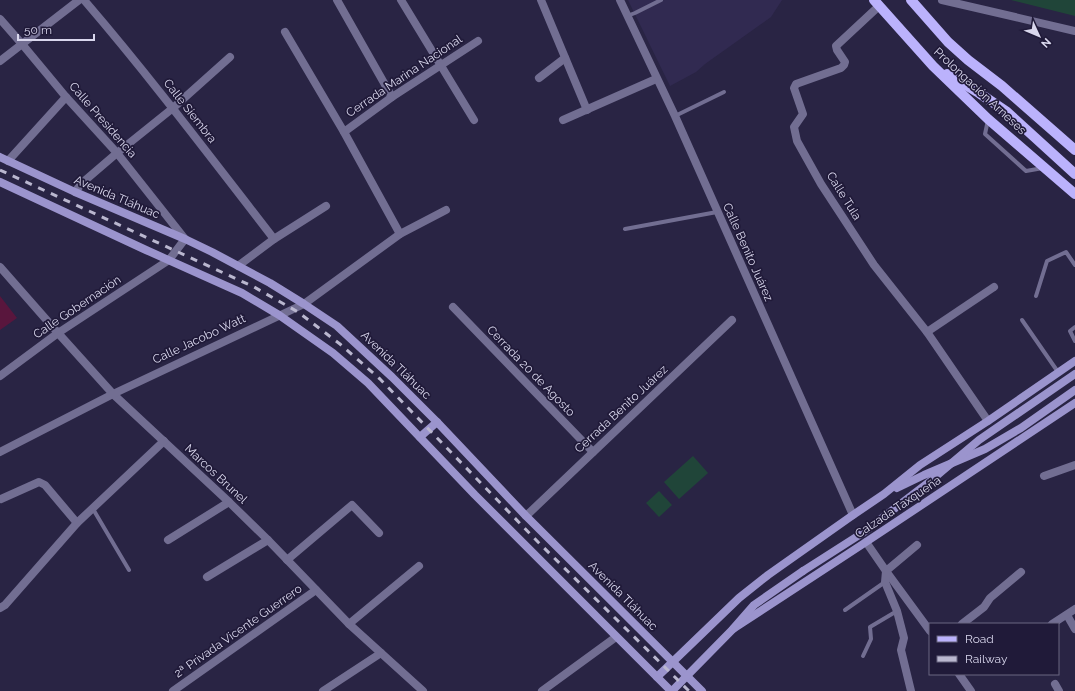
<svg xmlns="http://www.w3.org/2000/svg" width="1075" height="691" viewBox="0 0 1075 691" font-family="Raleway,sans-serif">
<rect width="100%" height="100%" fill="#292444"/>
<polygon fill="#312a51" points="628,0 782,0 771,17 705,64 696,72 670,86"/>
<polygon fill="#59163d" points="0,296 17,318 0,330"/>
<g fill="#204539">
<polygon points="1011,0 1075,0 1075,16"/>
<polygon points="693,456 708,473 679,499 664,482"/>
<polygon points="659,491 672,505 659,517 646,503"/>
</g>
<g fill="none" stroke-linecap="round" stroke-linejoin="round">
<g stroke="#726e92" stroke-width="4">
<polyline points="627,16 635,13 661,0"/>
<polyline points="675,116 724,92"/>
<polyline points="988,120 985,134 1026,171 1043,168"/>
<polyline points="625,229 717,212"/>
<polyline points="1036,296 1047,261 1066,252 1075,265"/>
<polyline points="1022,320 1058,372"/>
<polyline points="1075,327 1070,331 1075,341"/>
<polyline points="93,509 129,570"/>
<polyline points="845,610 885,582"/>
<polyline points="863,656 871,639 870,627 897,611"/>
</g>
<g stroke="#726e92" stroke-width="8">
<path d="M 84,0 C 151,78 212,159 274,239"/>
<polyline points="337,0 392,97"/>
<polyline points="401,0 474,120"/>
<polyline points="541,0 587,110"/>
<polyline points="942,0 1075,31"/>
<polyline points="879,6 836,46 837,50 845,62 844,65 841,68 796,84 794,88 803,114 794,127 797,141 821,184 874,265 927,332 988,421"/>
<polyline points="0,19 22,44 66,97 117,153 185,239"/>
<polyline points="285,32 344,132 400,234"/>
<polyline points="0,61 79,0"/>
<polyline points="539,78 565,58"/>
<polyline points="563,120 656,79"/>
<polyline points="344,132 392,97 478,41"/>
<polyline points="8,161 66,97"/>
<polyline points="75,192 82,183 117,153 173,108 230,57"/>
<polyline points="238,266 274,239 326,206"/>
<polyline points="0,267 58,333 113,394 229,502 268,540 349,624 423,691"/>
<polyline points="453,307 593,452"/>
<polyline points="927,332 994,287"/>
<polyline points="0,452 113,394 304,304 400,234 446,210"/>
<polyline points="1044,476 1075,465"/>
<polyline points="1,499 39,482 45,485 77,523"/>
<polyline points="526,516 732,320"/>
<polyline points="168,540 229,502"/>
<polyline points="866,542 886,571 930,631"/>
<polyline points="287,560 352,505 379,533"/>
<polyline points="207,577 268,540"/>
<polyline points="0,608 5,605 77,523 164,441"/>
<polyline points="1067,615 1075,629"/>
<polyline points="349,624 419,566"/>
<polyline points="962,624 984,607 990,598 1021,572"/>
<polyline points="1052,624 1075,609"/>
<polyline points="959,674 971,691"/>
<polyline points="1055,684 1059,691"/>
<polyline points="173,691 316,590"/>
<polyline points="323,691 381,653"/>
<polyline points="542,691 616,637"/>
<polyline points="911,691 901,650 904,638 897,611 885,582 886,571 917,545"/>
</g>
<g stroke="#726e92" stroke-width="8">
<polyline points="620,0 675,116 853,515"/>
<polyline points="0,376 58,333 169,260 185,239"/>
</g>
<g stroke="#9b94cd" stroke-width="8">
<polyline points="0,157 75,192 185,239 212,252 270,283 304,304 337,326 392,377 437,422 526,516 702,691"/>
<polyline points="0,182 146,250 242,293 279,315 333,353 368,383 475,495 671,691"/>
<polyline points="420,437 437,422"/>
<polyline points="897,488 924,475 985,449 1021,428 1075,390"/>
<polyline points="733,629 866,542 1075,403"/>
<polyline points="657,677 739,598 768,575 853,515 884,494 920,465 988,421 1075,361"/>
<polyline points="672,691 733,629 754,605 803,571"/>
</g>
<g stroke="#bbb2fc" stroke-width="10">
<polyline points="874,0 933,66 988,119 1075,194"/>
<polyline points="911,0 948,42 968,60 1002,86 1075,150"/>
<polyline points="947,74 979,93 1007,112 1075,174"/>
</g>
<polyline stroke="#bab7cf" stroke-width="3" stroke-dasharray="7 7" stroke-linecap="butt" points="0,170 254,287 298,312 340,344 380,379 538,542 689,691"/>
<polyline stroke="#9b94cd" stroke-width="8" points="803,571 864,532 928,483 979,440 1075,374"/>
</g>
<g text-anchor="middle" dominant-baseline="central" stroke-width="3.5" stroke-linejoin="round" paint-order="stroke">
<g font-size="12" fill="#d9d7ed" stroke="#201a39">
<text transform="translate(404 76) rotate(-34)">Cerrada Marina Nacional</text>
<text transform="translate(980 91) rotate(43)">Prolongación Arneses</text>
<text transform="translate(190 111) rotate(52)">Calle Siembra</text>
<text transform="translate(103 120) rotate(49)">Calle Presidencia</text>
<text transform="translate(844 196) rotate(58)">Calle Tula</text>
<text transform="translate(117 197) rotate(23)">Avenida Tláhuac</text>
<text transform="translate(748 252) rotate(66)">Calle Benito Juárez</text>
<text transform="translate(77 307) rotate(-34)">Calle Gobernación</text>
<text transform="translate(199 339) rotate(-25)">Calle Jacobo Watt</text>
<text transform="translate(396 365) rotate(44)">Avenida Tláhuac</text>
<text transform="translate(531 371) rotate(46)">Cerrada 20 de Agosto</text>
<text transform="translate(621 409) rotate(-43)">Cerrada Benito Juárez</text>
<text transform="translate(216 474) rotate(43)">Marcos Brunel</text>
<text transform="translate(898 507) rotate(-34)">Calzada Taxqueña</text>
<text transform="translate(623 596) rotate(45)">Avenida Tláhuac</text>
<text transform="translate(238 631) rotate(-35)">2ª Privada Vicente Guerrero</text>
</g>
</g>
<rect x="929" y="623" width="130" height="52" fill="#201a39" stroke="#6a6681"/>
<rect x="937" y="636" width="20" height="6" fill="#bbb2fc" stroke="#6a6681"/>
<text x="965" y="643" font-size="12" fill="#d9d7ed">Road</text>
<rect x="937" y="656" width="20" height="6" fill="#bab7cf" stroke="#6a6681"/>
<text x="965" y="663" font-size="12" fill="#d9d7ed">Railway</text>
<g transform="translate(1039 36) rotate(134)" stroke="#201a39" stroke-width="3" paint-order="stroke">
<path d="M0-3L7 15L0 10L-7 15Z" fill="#d9d7ed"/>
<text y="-6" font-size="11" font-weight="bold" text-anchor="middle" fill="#d9d7ed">N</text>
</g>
<path d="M18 34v6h76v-6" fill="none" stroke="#d9d7ed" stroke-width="2"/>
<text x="24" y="34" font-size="12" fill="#d9d7ed" stroke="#201a39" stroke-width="3" paint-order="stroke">50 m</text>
</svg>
